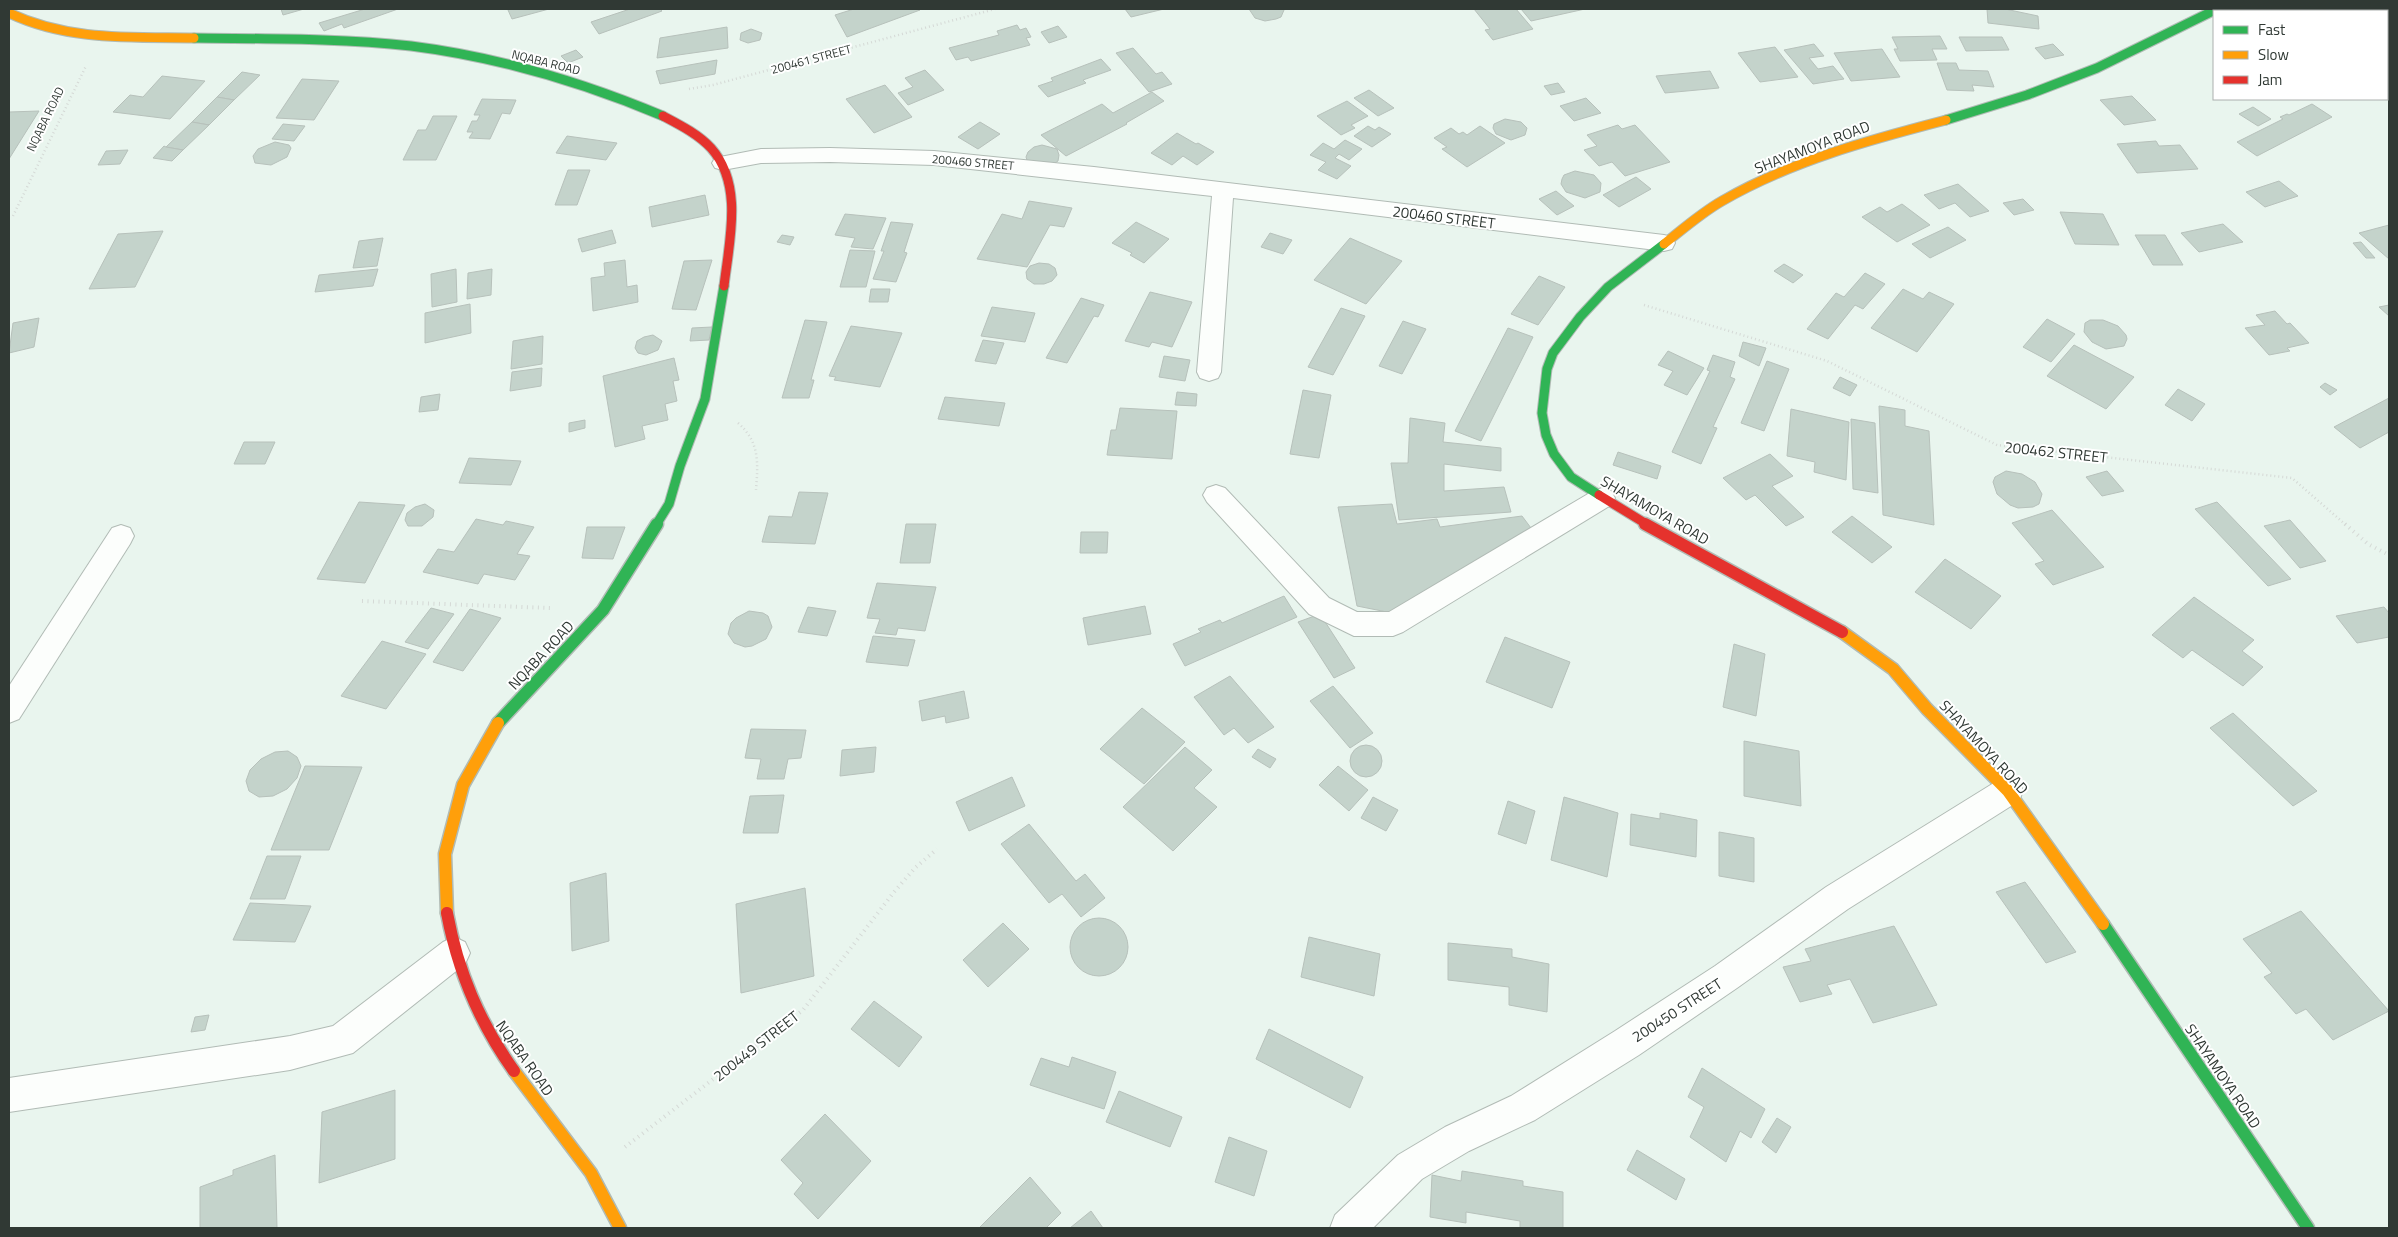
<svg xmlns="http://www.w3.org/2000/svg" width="2398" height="1237" viewBox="0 0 2398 1237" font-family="'Titillium Web',sans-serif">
<rect width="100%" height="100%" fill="#e9f5ee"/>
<g fill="#c4d3cb" stroke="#b7c1bb">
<polygon points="281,9 304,9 283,15"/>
<polygon points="365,9 398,9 344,28 342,24 324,31 319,23"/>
<polygon points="510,9 549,9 512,19 508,10"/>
<polygon points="630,9 660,9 662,11 599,34 591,22"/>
<polygon points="854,9 918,9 920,10 847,37 835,15"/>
<polygon points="1125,9 1164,9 1131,17"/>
<polygon points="1249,9 1283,9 1284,10 1281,17 1276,19 1265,21 1255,18"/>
<polygon points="1474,9 1516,9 1533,29 1493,40 1485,30 1490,29"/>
<polygon points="1521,9 1585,9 1531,21"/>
<polygon points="1987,9 2005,9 2038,16 2039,29 1988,23"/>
<polygon points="1017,25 1020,30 1026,28 1031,37 1026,38 1030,45 971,61 968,57 956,60 949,48 999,35 997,31"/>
<polygon points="1058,26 1067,37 1049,43 1041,32"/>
<polygon points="727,27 728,48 657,58 660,38"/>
<polygon points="751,29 762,33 760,40 748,43 740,40 741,33"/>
<polygon points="1940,36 1947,49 1932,49 1937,60 1900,61 1894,49 1898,49 1892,37"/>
<polygon points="1959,37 2002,37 2009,50 1966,51"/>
<polygon points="1814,44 1824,56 1809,58 1818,69 1833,66 1844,79 1813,84 1784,50"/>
<polygon points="2053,44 2064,55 2045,59 2035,48"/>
<polygon points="1775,47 1798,77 1760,82 1738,53"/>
<polygon points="1133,48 1156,74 1162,72 1172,84 1149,92 1116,53"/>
<polygon points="1882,49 1900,77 1851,81 1834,53"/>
<polygon points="576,50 583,57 568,63 561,56"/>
<polygon points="1101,59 1111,70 1083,80 1086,83 1048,97 1038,86 1053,81 1051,78"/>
<polygon points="717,60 715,74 660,84 656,71"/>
<polygon points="1937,63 1956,63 1959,70 1988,71 1994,87 1972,85 1974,91 1947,90"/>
<polygon points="925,70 944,90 908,105 898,93 913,87 905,78"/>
<polygon points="1710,71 1719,88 1665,93 1656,76"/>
<polygon points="242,72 260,75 234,100 217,97"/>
<polygon points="162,76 205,81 170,119 113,112 130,95 143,97"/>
<polygon points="302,79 339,81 314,120 276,118"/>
<polygon points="1558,83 1565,92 1551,95 1544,86"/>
<polygon points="885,85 912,117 874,133 846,99"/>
<polygon points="1369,90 1394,108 1378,116 1354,98"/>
<polygon points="1152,92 1164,101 1126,123 1127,124 1066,156 1041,135 1102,104 1113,113"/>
<polygon points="2132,96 2156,120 2124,125 2100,100"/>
<polygon points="217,97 234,100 209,125 192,122"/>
<polygon points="1586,98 1601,113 1574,121 1560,106"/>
<polygon points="482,99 516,100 510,114 502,113 490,139 469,138 473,132 467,132 472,121 477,121 480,115 474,115"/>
<polygon points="1347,101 1368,116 1351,125 1355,128 1341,135 1317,116"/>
<polygon points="2312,104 2332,117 2257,156 2237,142 2283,119 2280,117 2287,114 2289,115"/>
<polygon points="2253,107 2271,119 2258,126 2239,114"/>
<polygon points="39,111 9,159 9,112"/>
<polygon points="433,116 457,116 436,160 403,160 418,130 426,130"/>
<polygon points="1505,119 1521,122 1527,128 1525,135 1511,140 1496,134 1493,128 1494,124"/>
<polygon points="192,122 209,125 183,150 166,147"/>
<polygon points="980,122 1000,134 978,149 958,137"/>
<polygon points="283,124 305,126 294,141 272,139"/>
<polygon points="1618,125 1622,129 1635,125 1670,162 1625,176 1612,162 1599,166 1584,150 1597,146 1587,135"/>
<polygon points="1368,126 1375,130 1379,127 1391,134 1372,147 1354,136"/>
<polygon points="1480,126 1505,143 1467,167 1442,149 1447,147 1434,138 1451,128 1459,134 1463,132 1467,135"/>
<polygon points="1177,133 1196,144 1198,143 1214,152 1197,165 1183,156 1172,165 1151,153"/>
<polygon points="567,136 617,143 606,160 556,153"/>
<polygon points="1345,140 1362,149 1349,160 1339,154 1335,158 1351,166 1337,179 1318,170 1326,162 1310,155 1323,143 1334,149"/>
<polygon points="2156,141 2159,146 2180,145 2198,169 2137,173 2117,144"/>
<polygon points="275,142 289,145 291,148 287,157 271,165 255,163 253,156 258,149"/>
<polygon points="1042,145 1057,149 1059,155 1058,161 1052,165 1028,163 1026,157 1028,152 1034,147"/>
<polygon points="164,146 166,147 183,150 172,161 153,158"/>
<polygon points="128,150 120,164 98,165 106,151"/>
<polygon points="568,170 590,170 577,205 555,205"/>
<polygon points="1575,171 1594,175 1601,183 1600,192 1585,198 1566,192 1561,184 1562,179 1564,175"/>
<polygon points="1636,177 1651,189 1619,207 1603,195"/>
<polygon points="2279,181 2298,196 2265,207 2246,192"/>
<polygon points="1958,184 1989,211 1970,217 1955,203 1939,209 1924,195"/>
<polygon points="1556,191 1574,206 1557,215 1539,199"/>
<polygon points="705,195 709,215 652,227 649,207"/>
<polygon points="2023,199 2034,210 2014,215 2003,203"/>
<polygon points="1029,201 1072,208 1064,227 1050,225 1027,267 977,259 1002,214 1022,219"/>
<polygon points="1902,204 1930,225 1897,242 1862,217 1880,207 1887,212"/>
<polygon points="2060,212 2103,214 2119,245 2075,244"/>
<polygon points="845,214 886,218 873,249 851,247 855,238 835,235"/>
<polygon points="891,222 913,224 904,252 907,253 896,282 873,279 884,251 881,251"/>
<polygon points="1136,222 1169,239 1144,263 1130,255 1132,253 1112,243"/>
<polygon points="2223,224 2243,242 2199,252 2181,233"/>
<polygon points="2389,225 2389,259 2359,233"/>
<polygon points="1948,227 1966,240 1930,258 1912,244"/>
<polygon points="612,230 616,243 582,252 578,239"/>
<polygon points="163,231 135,287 89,289 118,234"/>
<polygon points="1270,233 1292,240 1283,254 1261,247"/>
<polygon points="782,235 794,237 790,245 777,242"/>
<polygon points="2135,235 2165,235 2183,265 2153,265"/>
<polygon points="383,238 377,266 353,268 359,241"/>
<polygon points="1350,238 1402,261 1366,304 1314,280"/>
<polygon points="2361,242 2375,258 2366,258 2353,243"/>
<polygon points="850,250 875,251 866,287 840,287"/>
<polygon points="625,260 627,287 637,285 638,302 593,311 591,278 605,276 604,263"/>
<polygon points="712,260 696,310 672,309 684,261"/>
<polygon points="1039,263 1049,264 1055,268 1057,275 1052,281 1044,284 1034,284 1027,279 1026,272 1030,266"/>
<polygon points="1784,264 1803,275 1793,283 1774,271"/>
<polygon points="378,269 373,286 315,292 319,275"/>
<polygon points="456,269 457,302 432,307 431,274"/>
<polygon points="492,269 491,295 467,299 468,273"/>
<polygon points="1865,273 1885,284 1863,309 1855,305 1828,339 1807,329 1836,293 1844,297"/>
<polygon points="1539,276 1565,287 1538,325 1511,314"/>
<polygon points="871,289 890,289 888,302 869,302"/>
<polygon points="1903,289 1923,299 1929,292 1954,304 1917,352 1871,328"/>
<polygon points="1150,292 1192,302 1172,347 1152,342 1149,347 1125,341"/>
<polygon points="1081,298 1104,305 1098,317 1094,316 1067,363 1046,358"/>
<polygon points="470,304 471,333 425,343 425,313"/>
<polygon points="2389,305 2389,316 2379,307"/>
<polygon points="992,307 1035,313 1025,342 981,336"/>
<polygon points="1341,308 1365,316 1333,375 1308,367"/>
<polygon points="2275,311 2287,324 2290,323 2309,343 2287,348 2290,351 2269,355 2245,328 2265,325 2256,315"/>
<polygon points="39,318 34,347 9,353 13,323"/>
<polygon points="2047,319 2075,334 2051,362 2023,347"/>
<polygon points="805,320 827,322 811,380 814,380 809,398 782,398"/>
<polygon points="2090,320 2103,320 2118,326 2126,335 2127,339 2124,346 2106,349 2092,342 2084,332 2085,323"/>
<polygon points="1403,321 1426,329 1402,374 1379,366"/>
<polygon points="851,326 902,333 880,387 834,380 836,377 829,376"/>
<polygon points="712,327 709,340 690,341 692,328"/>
<polygon points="1508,328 1533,337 1481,441 1455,431"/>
<polygon points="653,335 662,341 658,350 646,355 638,353 635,348 637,341 644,337"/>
<polygon points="543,336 542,364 511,369 513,341"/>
<polygon points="983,340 1004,343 996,364 975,361"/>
<polygon points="1743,342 1766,348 1759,366 1739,356"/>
<polygon points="2074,345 2134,377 2106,409 2047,376"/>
<polygon points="1668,351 1704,368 1687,395 1664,385 1673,371 1658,365"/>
<polygon points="1713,355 1735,362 1730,377 1735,379 1713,427 1717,428 1701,464 1672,452 1710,371 1707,370"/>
<polygon points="1164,356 1190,360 1185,381 1159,377"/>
<polygon points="674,358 679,380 673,381 677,401 665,404 668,420 642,426 645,439 615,447 603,376"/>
<polygon points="1767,361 1789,369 1764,431 1741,423"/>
<polygon points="542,368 541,386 510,391 512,372"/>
<polygon points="1840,377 1857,385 1850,396 1833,388"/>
<polygon points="2325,383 2337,390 2330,395 2320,387"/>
<polygon points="2178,389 2205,404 2192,421 2165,405"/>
<polygon points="1303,390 1331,395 1319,458 1290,454"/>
<polygon points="1177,392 1197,394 1196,406 1175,405"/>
<polygon points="440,394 438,410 419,412 421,397"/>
<polygon points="945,397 1005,403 999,426 938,419"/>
<polygon points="2389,398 2389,432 2360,448 2334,427"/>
<polygon points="1879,406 1905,410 1905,426 1929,431 1934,525 1883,515"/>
<polygon points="1120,408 1177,411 1172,459 1107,455 1111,430 1116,430"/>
<polygon points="1791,409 1849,422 1846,480 1814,472 1815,462 1787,456"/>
<polygon points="1410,418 1445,423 1443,442 1501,448 1501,471 1444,464 1444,491 1504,487 1511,512 1399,520 1391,463 1408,463"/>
<polygon points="1851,419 1875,423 1878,493 1853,489"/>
<polygon points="585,420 585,428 569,432 569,423"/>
<polygon points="244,442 275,442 265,464 234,464"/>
<polygon points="1618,452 1661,466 1657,479 1613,465"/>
<polygon points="1770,454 1793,476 1772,486 1804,517 1786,526 1755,495 1746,500 1723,478"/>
<polygon points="469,458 521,461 511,485 459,483"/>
<polygon points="2006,471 2022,474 2035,482 2042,494 2039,504 2033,507 2018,508 2010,505 1997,494 1993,482 1995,477"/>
<polygon points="2107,471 2124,491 2102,496 2086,477"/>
<polygon points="799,492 828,493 815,544 762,542 769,516 792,517"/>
<polygon points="359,502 405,505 365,583 317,579"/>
<polygon points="2217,502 2291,579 2268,586 2195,509"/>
<polygon points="425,504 434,510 433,517 422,526 408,526 405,520 407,513 415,507"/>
<polygon points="1392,504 1397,524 1437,519 1440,527 1522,516 1537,536 1417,607 1387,612 1357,606 1338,507"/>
<polygon points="2052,510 2104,567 2053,585 2035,564 2044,561 2012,523"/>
<polygon points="1852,516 1892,547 1872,563 1832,532"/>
<polygon points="476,519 503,525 506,521 534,527 517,554 530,556 515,580 484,574 478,584 423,572 438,549 454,552"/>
<polygon points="2290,520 2326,561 2300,568 2264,526"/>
<polygon points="906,524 936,524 930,563 900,563"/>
<polygon points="587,527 625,527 613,559 582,558"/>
<polygon points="1081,532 1108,532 1107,553 1080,553"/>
<polygon points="1945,559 2001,596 1971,629 1915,592"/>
<polygon points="877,583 936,587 925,631 898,628 896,635 875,633 880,619 867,618"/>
<polygon points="1284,596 1297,617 1185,666 1173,644 1201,632 1198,629 1220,620 1222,623"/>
<polygon points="2194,597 2254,640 2242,651 2263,667 2243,686 2192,650 2183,658 2152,635"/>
<polygon points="1145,606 1151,634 1088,645 1083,618"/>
<polygon points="808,607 836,611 827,636 798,632"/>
<polygon points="2384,607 2389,613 2389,637 2357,643 2336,616"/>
<polygon points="431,608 454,614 428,649 405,642"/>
<polygon points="470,609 501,618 463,671 433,662"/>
<polygon points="749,611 763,613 768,616 772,627 766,639 752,646 745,647 734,643 728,634 731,623 736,618"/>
<polygon points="1320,614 1355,668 1334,678 1298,622"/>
<polygon points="873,636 915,640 908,666 866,662"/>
<polygon points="1505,637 1570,662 1552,708 1486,682"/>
<polygon points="382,641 426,654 386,709 341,696"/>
<polygon points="1734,644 1765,654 1756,716 1723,707"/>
<polygon points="1230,676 1274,727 1248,743 1234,728 1224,735 1194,697"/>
<polygon points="1333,686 1373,733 1350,748 1310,701"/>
<polygon points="964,691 969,718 946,723 945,716 922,721 919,701"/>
<polygon points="1142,708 1185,742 1144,784 1100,749"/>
<polygon points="2233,713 2317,791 2293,806 2210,728"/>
<polygon points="751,729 806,730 801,758 788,759 784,779 757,779 761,759 745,758"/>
<polygon points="1744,741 1799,751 1801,806 1744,796"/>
<circle cx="1366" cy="761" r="16"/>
<polygon points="876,747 874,772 840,776 842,750"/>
<polygon points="1185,747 1212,770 1194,788 1217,807 1173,851 1123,807"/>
<polygon points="1258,749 1276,759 1270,768 1252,757"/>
<polygon points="288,751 297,757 301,766 297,778 287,789 273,796 259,797 249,791 246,781 250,770 261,759 275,752"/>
<polygon points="305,766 362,767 329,850 271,850"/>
<polygon points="1338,766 1368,790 1349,811 1319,785"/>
<polygon points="1012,777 1025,806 969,831 956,802"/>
<polygon points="784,795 778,833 743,833 750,796"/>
<polygon points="1373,797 1398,810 1386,831 1361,818"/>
<polygon points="1564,797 1618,813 1607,877 1551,860"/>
<polygon points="1508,801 1535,811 1526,844 1498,834"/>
<polygon points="1660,813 1697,820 1696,857 1630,845 1631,814 1660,819"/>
<polygon points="1029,824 1076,881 1085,874 1105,898 1081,917 1062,894 1049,903 1001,844"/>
<polygon points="1719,832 1754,838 1754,882 1719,876"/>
<polygon points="267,856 301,856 285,899 250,899"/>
<polygon points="606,873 609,941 572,951 570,883"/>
<polygon points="2025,882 2076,952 2046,963 1996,892"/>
<polygon points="805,888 814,976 741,993 736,904"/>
<polygon points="250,903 311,906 295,942 233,940"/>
<polygon points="2301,911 2389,1011 2333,1040 2306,1009 2296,1014 2264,977 2272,973 2243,939"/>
<circle cx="1099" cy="947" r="29"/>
<polygon points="1003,923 1029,949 988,987 963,960"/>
<polygon points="1894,926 1937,1005 1873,1023 1850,979 1827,985 1832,994 1800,1002 1783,967 1811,961 1805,949"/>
<polygon points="1309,937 1380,954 1374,996 1301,977"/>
<polygon points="1448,943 1512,949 1512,957 1549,964 1547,1012 1509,1005 1509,987 1448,980"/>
<polygon points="874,1001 922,1037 899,1067 851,1029"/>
<polygon points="209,1015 205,1030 191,1032 195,1017"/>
<polygon points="1269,1029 1363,1077 1350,1108 1256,1059"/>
<polygon points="1072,1057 1116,1072 1104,1109 1030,1085 1041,1058 1069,1067"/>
<polygon points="1702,1068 1765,1109 1751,1138 1740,1131 1726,1162 1690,1137 1704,1107 1688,1097"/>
<polygon points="395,1090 395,1159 319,1183 322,1112"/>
<polygon points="1119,1091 1182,1117 1170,1147 1106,1122"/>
<polygon points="825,1114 871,1161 818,1219 794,1194 803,1183 781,1160"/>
<polygon points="1777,1118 1791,1127 1776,1153 1762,1142"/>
<polygon points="1229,1137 1267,1151 1254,1196 1215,1182"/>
<polygon points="1637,1150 1685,1179 1676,1200 1627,1170"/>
<polygon points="275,1155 277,1228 200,1228 200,1187 233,1175 233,1170"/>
<polygon points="1462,1171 1523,1181 1523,1186 1563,1192 1563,1228 1520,1228 1520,1221 1466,1212 1466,1223 1430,1217 1432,1175 1461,1181"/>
<polygon points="1030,1177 1061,1213 1046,1228 979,1228"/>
<polygon points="1091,1211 1103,1228 1070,1228"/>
</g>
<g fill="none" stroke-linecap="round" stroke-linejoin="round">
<defs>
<g id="street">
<polygon points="830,148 934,151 1094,167 1664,235 1672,237 1675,243 1672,249 1664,251 1233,198 1221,372 1218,378 1209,381 1200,378 1197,372 1212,196 934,165 830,162 761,163 723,170 715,168 712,163 715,158 761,149"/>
<polygon points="1216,485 1225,488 1329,598 1357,612 1389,612 1593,491 1602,488 1611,491 1615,498 1611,505 1403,632 1393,636 1354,636 1309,614 1207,502 1203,495 1207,488"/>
<polygon points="121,525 130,528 134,536 130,544 19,719 9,723 9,686 112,528"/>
<polygon points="2008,777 2019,781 2023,791 2019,801 1848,909 1737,988 1639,1055 1535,1120 1469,1151 1422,1179 1373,1228 1330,1228 1335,1215 1398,1155 1445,1127 1511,1096 1615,1031 1715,966 1826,887 1997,781"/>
<polygon points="454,937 465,942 470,953 465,964 353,1053 290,1070 9,1112 9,1078 290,1036 333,1026 443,942"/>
</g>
<g id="fast-far1">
<path d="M 194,38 C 266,39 339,38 411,46 C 498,57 582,82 663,116"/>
<polyline points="1946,120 2027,95 2097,68 2217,9"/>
<polyline points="1599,495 1571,477 1554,454 1546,435 1542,413 1547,369 1553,353 1580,317 1608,287 1664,244"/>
<polyline points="656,525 669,504 680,466 705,399 724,286"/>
</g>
<g id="fast">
<polyline points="498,723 603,610 657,524"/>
<polyline points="2103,924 2308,1228"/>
</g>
<g id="slow-far1">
<path d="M 9,13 C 68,41 130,37 194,38"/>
<path d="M 1664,244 C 1683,229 1701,213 1722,201 C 1791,161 1869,140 1946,120"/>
</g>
<g id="slow">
<polyline points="1842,632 1893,669 1927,709 2008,791 2103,924"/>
<polyline points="447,913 445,854 463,785 498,723"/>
<polyline points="514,1071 591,1173 620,1228"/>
</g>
<g id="jam-far1">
<path d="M 663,116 C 680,125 698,134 711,148 C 744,185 729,242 724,286"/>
<polyline points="1599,495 1648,525"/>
</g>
<g id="jam">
<polyline points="1645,524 1842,632"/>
<path d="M 447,913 C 458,972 479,1022 514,1071"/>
</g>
</defs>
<use href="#street" stroke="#b1bbb5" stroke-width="2"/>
<use href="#fast-far1" stroke="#b1bbb5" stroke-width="11"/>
<use href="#fast" stroke="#b1bbb5" stroke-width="15"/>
<use href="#slow-far1" stroke="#b1bbb5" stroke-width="11"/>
<use href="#slow" stroke="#b1bbb5" stroke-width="15"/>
<use href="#jam-far1" stroke="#b1bbb5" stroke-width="11"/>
<use href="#jam" stroke="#b1bbb5" stroke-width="15"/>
<g stroke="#d5d9d6" stroke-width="2.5" stroke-dasharray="1 3" stroke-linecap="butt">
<polyline points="689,89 713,85 995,9"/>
<polyline points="13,216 86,66"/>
<polyline points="1644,305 1827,361 1997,445 2292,478 2346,525"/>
<path d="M 738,423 C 760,442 758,463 756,490"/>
</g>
<g stroke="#d5d9d6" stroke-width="4" stroke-dasharray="1 4.5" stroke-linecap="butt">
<polyline points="2345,524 2368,544 2389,555"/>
<polyline points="362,601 550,608"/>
<polyline points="625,1147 803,1010 894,892 915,868 937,849"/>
</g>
<use href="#street" fill="#fcfefc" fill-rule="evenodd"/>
<use href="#fast-far1" stroke="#30b455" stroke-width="9"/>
<use href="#fast" stroke="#30b455" stroke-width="12"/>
<use href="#slow-far1" stroke="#ff9f0a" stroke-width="9"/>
<use href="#slow" stroke="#ff9f0a" stroke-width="12"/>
<use href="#jam-far1" stroke="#e5322d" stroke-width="9"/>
<use href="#jam" stroke="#e5322d" stroke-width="12"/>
</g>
<g text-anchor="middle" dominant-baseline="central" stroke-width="4" stroke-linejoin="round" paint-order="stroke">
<g font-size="12" fill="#303934" stroke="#fff">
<text transform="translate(811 59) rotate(-15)">200461 STREET</text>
<text transform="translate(546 62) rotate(14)">NQABA ROAD</text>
<text transform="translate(45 119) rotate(-64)">NQABA ROAD</text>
<text transform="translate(973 162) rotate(5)">200460 STREET</text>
</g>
<g font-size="15" fill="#303934" stroke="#fff">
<text transform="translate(1812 147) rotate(-21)">SHAYAMOYA ROAD</text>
<text transform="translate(1444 217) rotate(7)">200460 STREET</text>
<text transform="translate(2056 452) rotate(6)">200462 STREET</text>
<text transform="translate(1655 510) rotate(30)">SHAYAMOYA ROAD</text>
<text transform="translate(541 655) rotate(-47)">NQABA ROAD</text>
<text transform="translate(1984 747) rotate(47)">SHAYAMOYA ROAD</text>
<text transform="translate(1677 1010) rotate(-33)">200450 STREET</text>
<text transform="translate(756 1046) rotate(-38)">200449 STREET</text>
<text transform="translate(525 1058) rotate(55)">NQABA ROAD</text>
<text transform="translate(2223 1076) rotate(56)">SHAYAMOYA ROAD</text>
</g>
</g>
<rect width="2398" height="1237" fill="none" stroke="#303934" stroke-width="20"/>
<rect x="2213" y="10" width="175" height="90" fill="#ffffff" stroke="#acb0ae"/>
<rect x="2223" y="26" width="25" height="8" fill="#30b455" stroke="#acb0ae"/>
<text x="2258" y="35" font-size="15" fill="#303934">Fast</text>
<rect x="2223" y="51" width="25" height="8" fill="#ff9f0a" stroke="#acb0ae"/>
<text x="2258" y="60" font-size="15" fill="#303934">Slow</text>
<rect x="2223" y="76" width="25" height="8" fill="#e5322d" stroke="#acb0ae"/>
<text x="2258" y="85" font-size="15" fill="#303934">Jam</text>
</svg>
